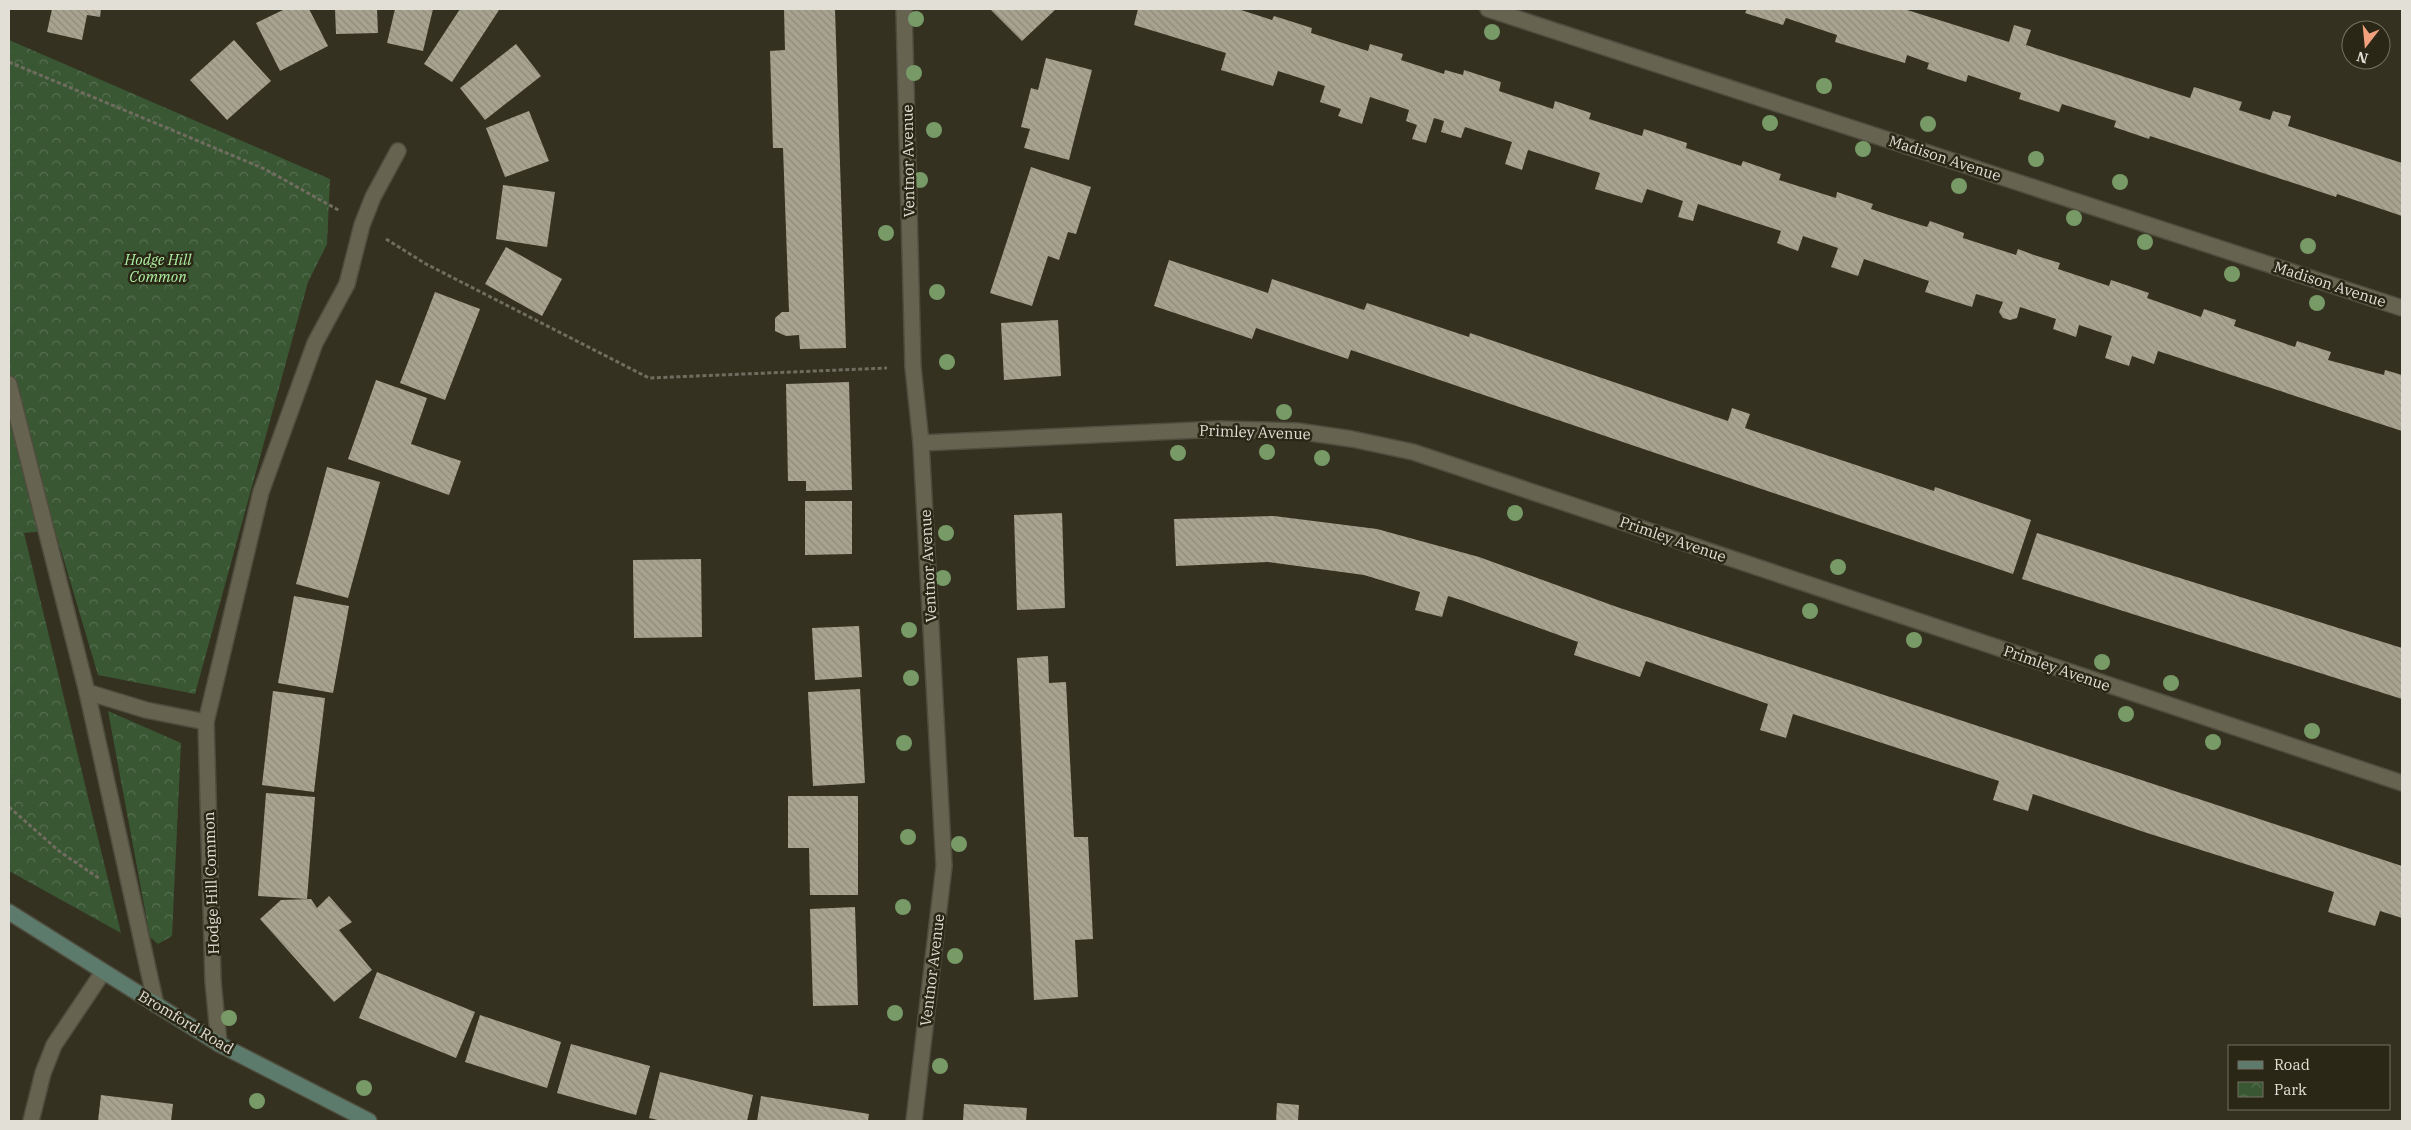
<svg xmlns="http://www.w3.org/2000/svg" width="2411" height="1130" viewBox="0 0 2411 1130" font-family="'IBM Plex Serif',serif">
<defs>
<pattern id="park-crowns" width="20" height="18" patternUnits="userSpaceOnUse" patternTransform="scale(1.25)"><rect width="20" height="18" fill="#395733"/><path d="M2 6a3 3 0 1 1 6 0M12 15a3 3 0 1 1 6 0" fill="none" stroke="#556f50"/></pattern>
<pattern id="building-back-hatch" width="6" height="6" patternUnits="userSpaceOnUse" patternTransform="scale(1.25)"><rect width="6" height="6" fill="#a7a390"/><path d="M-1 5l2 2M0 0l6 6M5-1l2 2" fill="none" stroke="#8e8b7c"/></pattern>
</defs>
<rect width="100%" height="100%" fill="#343121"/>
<g fill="url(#park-crowns)">
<polygon points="9,40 330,179 327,244 308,282 195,694 98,675 55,530 24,533 121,933 9,871"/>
<polygon points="108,711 181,743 172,936 158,944 150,937"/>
</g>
<g fill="url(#building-back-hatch)">
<polygon points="52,9 101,9 100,17 87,15 82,40 47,32"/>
<polygon points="285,9 309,9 328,46 280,71 256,23"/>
<polygon points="335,9 377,9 378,33 336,34"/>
<polygon points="395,9 433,9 423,51 387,43"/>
<polygon points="460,9 499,10 452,82 424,64"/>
<polygon points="784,9 835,9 846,348 800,349 799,335 786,336 775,331 775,318 782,312 789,312 783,148 773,148 770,51 785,50"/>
<polygon points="990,9 1056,9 1022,41"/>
<polygon points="1138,9 1238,9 1272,20 1274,16 1312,28 1311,33 1368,51 1370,44 1403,54 1401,60 1444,74 1445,70 1463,75 1464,70 1501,82 1499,91 1553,109 1555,101 1591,113 1589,119 1642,136 1644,129 1687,143 1686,148 1741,166 1743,161 1781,174 1779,180 1836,198 1837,192 1873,204 1871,209 1895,217 1927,227 1930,221 1964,233 1963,238 2016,255 2018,249 2037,256 2060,263 2058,269 2109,286 2111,280 2129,286 2149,293 2147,298 2201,317 2204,309 2236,320 2234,326 2295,347 2297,341 2331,352 2328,360 2384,375 2385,370 2402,375 2402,431 2158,351 2154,364 2132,356 2129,366 2105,358 2112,336 2079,325 2076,337 2053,329 2056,319 2020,307 2017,318 2010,320 2003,318 1999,312 2003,302 1976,294 1972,307 1925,292 1929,281 1864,259 1858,276 1831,267 1838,248 1803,236 1798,251 1777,243 1781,231 1698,204 1693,221 1678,217 1683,201 1647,189 1642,203 1595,189 1600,173 1528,150 1522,170 1505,164 1512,142 1465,127 1461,138 1441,132 1444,121 1434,118 1426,143 1412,139 1417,125 1406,121 1409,110 1370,97 1362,124 1338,116 1341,109 1320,102 1325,86 1278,71 1273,86 1221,70 1226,53 1134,25"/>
<polygon points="1747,9 1904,9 2009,42 2014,25 2031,30 2026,45 2190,98 2194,87 2242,102 2239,110 2270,120 2273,111 2291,116 2288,126 2402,163 2402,216 2337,194 2336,197 2150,136 2149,139 2114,127 2116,121 2062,104 2059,112 2019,99 2021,93 1968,75 1966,82 1927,69 1929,63 1907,55 1905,63 1835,42 1837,35 1786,18 1783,25 1745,13"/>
<polygon points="234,40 271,81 227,120 190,80"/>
<polygon points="516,44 541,76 485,120 460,88"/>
<polygon points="1046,58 1092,70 1069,160 1024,148 1030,129 1021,127 1031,88 1038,90"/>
<polygon points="529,111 549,161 505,177 486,128"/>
<polygon points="1031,167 1091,187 1076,234 1068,232 1059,260 1048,256 1032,306 990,293"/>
<polygon points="503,185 555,192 547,247 496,239"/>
<polygon points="506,247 562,279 542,316 485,284"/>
<polygon points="1169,260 1268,293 1272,279 1364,310 1367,303 1469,337 1470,333 1728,421 1732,408 1750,414 1745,428 1934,491 1935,487 2031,520 2013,574 1351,350 1348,359 1256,328 1252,339 1154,306"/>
<polygon points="435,292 480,309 445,400 400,383"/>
<polygon points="1058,320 1061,376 1004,380 1001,323"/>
<polygon points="376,380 427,398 411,444 461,461 449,495 348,459"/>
<polygon points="849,382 852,490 806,491 806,481 788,481 786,384"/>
<polygon points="327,467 380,482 348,598 296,584"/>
<polygon points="805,501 852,501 852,554 805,555"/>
<polygon points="1062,513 1065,608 1017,610 1014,515"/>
<polygon points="1274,516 1377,529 1479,557 1617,607 2402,866 2402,918 2380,911 2375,926 2328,912 2334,892 2144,832 2033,794 2028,811 1993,800 1999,781 1793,714 1786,738 1760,730 1768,704 1646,661 1640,677 1574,655 1578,642 1464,601 1448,596 1442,617 1415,610 1420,592 1364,575 1268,562 1176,566 1174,519"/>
<polygon points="2037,533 2402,648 2402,699 2022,579"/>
<polygon points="701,559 702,637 634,638 633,560"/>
<polygon points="294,596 349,606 333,693 278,683"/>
<polygon points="859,626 862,677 815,680 812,628"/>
<polygon points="1048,656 1049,683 1066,682 1074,837 1088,837 1093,939 1075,940 1078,997 1034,1000 1017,658"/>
<polygon points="860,689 865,783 813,786 808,692"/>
<polygon points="273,691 325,698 314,792 262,785"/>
<polygon points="266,793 315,797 307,899 258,896"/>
<polygon points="788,796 858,796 858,895 810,895 809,848 788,848"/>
<polygon points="329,896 352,922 339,930 372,970 334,1002 260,919 281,900 311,899 317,908"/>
<polygon points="855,907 858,1005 813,1006 810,909"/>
<polygon points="377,972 475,1012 456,1058 359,1018"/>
<polygon points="480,1015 561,1042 547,1088 465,1062"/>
<polygon points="571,1044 650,1066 636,1115 557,1093"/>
<polygon points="660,1072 753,1095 747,1121 662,1121 649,1118"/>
<polygon points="101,1095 173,1104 171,1121 98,1121"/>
<polygon points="761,1096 869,1114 868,1121 757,1121"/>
<polygon points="1277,1103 1299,1105 1298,1121 1276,1121"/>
<polygon points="964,1104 1027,1108 1026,1121 963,1121"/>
</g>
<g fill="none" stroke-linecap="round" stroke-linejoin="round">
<defs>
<polyline id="lane" points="347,284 362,225 373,197 398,151"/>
<g id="street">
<polyline points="904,9 913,367 921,443 944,866 914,1121"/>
<polyline points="1488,9 2402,308"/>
<polyline points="9,384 87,692 156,1005"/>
<polyline points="921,443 1220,429 1297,431 1352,439 1413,452 2402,783"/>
<polyline points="87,692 146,710 206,722 213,981 219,1044"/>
<polyline points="206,722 261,492 315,343 347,284"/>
<polyline points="31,1121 43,1073 54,1045 103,972"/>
</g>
<polyline id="secondary" points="9,912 219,1044 369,1121"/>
</defs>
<use href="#lane" stroke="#4f4d3e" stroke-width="18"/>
<use href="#street" stroke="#4f4d3e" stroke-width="18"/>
<use href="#secondary" stroke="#4f4d3e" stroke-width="18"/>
<g stroke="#706d60" stroke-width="3" stroke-dasharray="4 2.5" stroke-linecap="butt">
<polyline points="9,62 265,169 340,211"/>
<polyline points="386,239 426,264 649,378 887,368"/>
<polyline points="9,807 59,851 100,879"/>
</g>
<use href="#lane" stroke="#676351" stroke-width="15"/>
<use href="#street" stroke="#676351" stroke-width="15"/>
<use href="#secondary" stroke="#5d7b6c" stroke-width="15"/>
</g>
<g fill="#779a67">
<circle cx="916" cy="19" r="8"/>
<circle cx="1492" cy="32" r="8"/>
<circle cx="914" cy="73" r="8"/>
<circle cx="1824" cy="86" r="8"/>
<circle cx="1770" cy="123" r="8"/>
<circle cx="1928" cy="124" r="8"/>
<circle cx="934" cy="130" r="8"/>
<circle cx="1863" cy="149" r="8"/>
<circle cx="2036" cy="159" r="8"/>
<circle cx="920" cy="180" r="8"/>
<circle cx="2120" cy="182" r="8"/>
<circle cx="1959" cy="186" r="8"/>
<circle cx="2074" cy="218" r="8"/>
<circle cx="886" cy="233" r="8"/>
<circle cx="2145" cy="242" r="8"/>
<circle cx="2308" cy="246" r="8"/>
<circle cx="2232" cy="274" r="8"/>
<circle cx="937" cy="292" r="8"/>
<circle cx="2317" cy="303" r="8"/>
<circle cx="947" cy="362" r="8"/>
<circle cx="1284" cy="412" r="8"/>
<circle cx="1267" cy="452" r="8"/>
<circle cx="1178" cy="453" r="8"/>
<circle cx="1322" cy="458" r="8"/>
<circle cx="1515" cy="513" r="8"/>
<circle cx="946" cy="533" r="8"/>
<circle cx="1838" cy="567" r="8"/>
<circle cx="943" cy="578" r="8"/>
<circle cx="1810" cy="611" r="8"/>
<circle cx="909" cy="630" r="8"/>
<circle cx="1914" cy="640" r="8"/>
<circle cx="2102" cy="662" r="8"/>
<circle cx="911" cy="678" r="8"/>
<circle cx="2171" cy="683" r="8"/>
<circle cx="2126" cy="714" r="8"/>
<circle cx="2312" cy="731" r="8"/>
<circle cx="2213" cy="742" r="8"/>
<circle cx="904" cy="743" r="8"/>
<circle cx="908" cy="837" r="8"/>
<circle cx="959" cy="844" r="8"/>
<circle cx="903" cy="907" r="8"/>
<circle cx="955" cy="956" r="8"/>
<circle cx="895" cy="1013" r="8"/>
<circle cx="229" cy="1018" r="8"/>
<circle cx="940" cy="1066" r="8"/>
<circle cx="364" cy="1088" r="8"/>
<circle cx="257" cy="1101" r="8"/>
</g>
<g text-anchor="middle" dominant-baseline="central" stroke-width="5" stroke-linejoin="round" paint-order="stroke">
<g font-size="15" fill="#e2e0d6" stroke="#2a2717">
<text transform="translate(1945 158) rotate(18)">Madison Avenue</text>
<text transform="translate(908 161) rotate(-91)">Ventnor Avenue</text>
<text transform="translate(2330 284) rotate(18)">Madison Avenue</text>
<text transform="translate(1255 432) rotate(2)">Primley Avenue</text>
<text transform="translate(1673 539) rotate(19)">Primley Avenue</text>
<text transform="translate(928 566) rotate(-93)">Ventnor Avenue</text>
<text transform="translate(2057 668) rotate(19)">Primley Avenue</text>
<text transform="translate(211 883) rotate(-92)">Hodge Hill Common</text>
<text transform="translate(932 970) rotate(-83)">Ventnor Avenue</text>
<text transform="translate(186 1022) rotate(31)">Bromford Road</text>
</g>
<g font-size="15" font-style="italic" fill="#aef0a0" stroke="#2a2717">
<text x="158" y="259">Hodge Hill<tspan x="158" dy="17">Common</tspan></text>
</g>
</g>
<rect width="2411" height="1130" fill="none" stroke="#e2e0d6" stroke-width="20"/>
<rect x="2228" y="1045" width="162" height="65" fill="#2a2717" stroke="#747163"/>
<rect x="2238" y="1061" width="25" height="8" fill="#5d7b6c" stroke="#747163"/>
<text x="2274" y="1070" font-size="15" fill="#e2e0d6">Road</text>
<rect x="2238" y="1082" width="25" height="15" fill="url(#park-crowns)" stroke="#747163"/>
<text x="2274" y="1095" font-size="15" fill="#e2e0d6">Park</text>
<g transform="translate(2366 45) rotate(196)"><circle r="24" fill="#2a2717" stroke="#747163"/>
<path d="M0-4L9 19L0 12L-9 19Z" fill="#f2a17e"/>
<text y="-8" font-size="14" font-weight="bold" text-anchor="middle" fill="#e2e0d6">N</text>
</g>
</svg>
